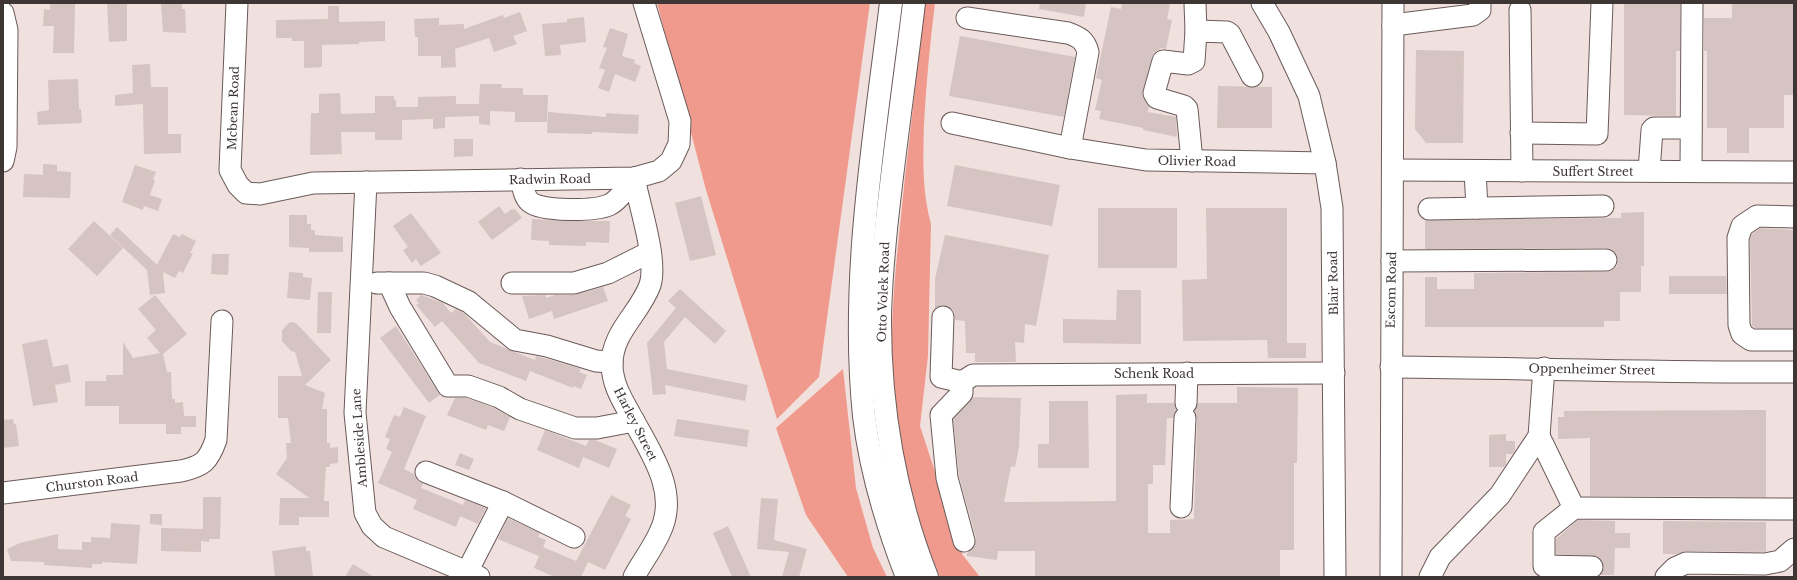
<svg xmlns="http://www.w3.org/2000/svg" width="1797" height="580" viewBox="0 0 1797 580" font-family="'Libre Baskerville',serif">
<rect width="100%" height="100%" fill="#f1e1de"/>
<g fill="#f09a8d">
<polygon points="657,3 870,3 819,377 777,419 706,190"/>
<path d="M 924,3 L 935,3 C 930,44 926,84 924,124 C 923,158 922,191 931,224 L 928,356 L 920,426 L 962,554 L 980,577 L 940,577 C 907,502 890,415 892,333 C 893,281 900,229 905,177 C 912,119 918,61 924,3 Z"/>
<polygon points="843,369 856,488 873,548 887,577 848,577 806,515 776,428"/>
</g>
<g fill="#d5c4c1">
<polygon points="55,3 75,3 74,53 53,53 54,26 43,26 44,9 50,10 50,4"/>
<polygon points="107,3 127,3 127,41 109,42"/>
<polygon points="161,3 182,3 182,9 185,9 186,33 163,32"/>
<polygon points="1040,3 1086,3 1084,17 1039,9"/>
<polygon points="1122,3 1170,3 1167,19 1172,20 1166,49 1161,48 1154,53 1152,57 1142,94 1149,106 1148,112 1176,117 1177,137 1143,130 1143,128 1099,119 1101,111 1095,110 1102,80 1096,78 1111,7 1121,9"/>
<polygon points="1624,3 1680,3 1680,51 1676,51 1676,116 1624,115"/>
<polygon points="1732,3 1794,3 1794,95 1784,95 1784,128 1749,128 1749,153 1727,153 1727,128 1707,128 1707,51 1704,51 1704,18 1732,18"/>
<polygon points="328,6 339,6 339,22 385,21 385,41 359,42 359,44 322,45 322,67 304,68 304,41 292,41 292,38 276,38 276,20 328,19"/>
<polygon points="520,12 527,31 513,36 517,44 494,52 489,38 455,49 456,67 441,68 441,56 418,56 418,37 415,37 414,19 439,18 439,25 464,24 464,29 503,15 504,18"/>
<polygon points="584,17 586,42 560,45 561,55 545,56 542,24 567,22 567,19"/>
<polygon points="610,28 628,34 622,56 635,60 634,63 641,66 635,82 615,74 609,92 598,88 605,70 599,68 607,48 603,47"/>
<polygon points="960,36 1075,57 1064,117 949,96"/>
<polygon points="1416,50 1464,51 1463,143 1426,143 1415,129"/>
<polygon points="150,64 151,87 168,87 168,134 181,134 181,153 144,154 143,104 115,106 115,95 133,93 132,65"/>
<polygon points="78,79 79,109 81,109 82,123 38,125 37,112 49,110 48,80"/>
<polygon points="480,84 502,84 501,88 523,88 523,95 548,95 547,122 515,122 515,112 490,111 490,125 479,124 479,116 445,117 445,128 433,129 433,119 402,120 402,140 375,140 375,132 341,132 342,154 310,155 311,113 319,113 319,94 340,93 341,114 375,113 375,96 394,96 394,100 396,100 396,107 418,107 418,97 456,96 456,104 479,104"/>
<polygon points="1218,86 1272,87 1272,128 1217,128"/>
<polygon points="548,112 606,117 606,113 639,115 638,134 592,132 592,134 547,133"/>
<polygon points="454,139 473,139 473,156 454,157"/>
<polygon points="43,164 57,165 57,171 71,172 70,198 23,197 24,174 43,175"/>
<polygon points="135,165 156,172 153,179 155,180 150,195 162,199 158,211 144,206 143,210 122,202"/>
<polygon points="955,165 1060,185 1052,226 947,206"/>
<polygon points="701,196 716,255 690,261 675,203"/>
<polygon points="499,206 505,214 512,209 513,210 515,209 522,218 492,240 478,222"/>
<rect x="1098" y="208" width="79" height="60"/>
<polygon points="1206,208 1287,208 1287,343 1306,343 1306,358 1268,358 1267,340 1183,341 1182,280 1207,279"/>
<polygon points="1644,212 1644,266 1641,266 1641,292 1620,292 1620,321 1604,321 1604,327 1425,327 1425,277 1437,277 1437,289 1474,289 1474,273 1606,272 1612,270 1617,266 1618,260 1616,254 1612,249 1606,248 1425,249 1425,220 1621,218 1621,213"/>
<polygon points="411,213 441,253 421,266 416,259 412,263 403,250 408,247 393,226"/>
<polygon points="289,215 307,215 307,224 311,224 311,230 315,230 315,235 343,237 343,252 309,252 309,248 289,247"/>
<polygon points="532,219 568,221 610,221 609,243 586,242 586,246 549,245 549,241 531,240"/>
<polygon points="94,221 123,248 97,276 68,249"/>
<polygon points="117,227 157,265 173,234 180,237 182,234 196,241 190,253 193,253 183,273 179,271 175,278 163,272 165,293 150,295 147,270 110,235"/>
<polygon points="1760,228 1794,230 1794,328 1755,328 1752,326 1750,240 1752,234"/>
<polygon points="945,235 1049,255 1036,326 1025,324 1024,343 1015,342 1016,362 975,362 975,353 966,353 965,321 955,320 954,312 949,307 943,305 935,309 935,279"/>
<polygon points="212,254 229,254 228,275 211,274"/>
<polygon points="289,272 303,273 303,277 312,278 310,300 287,298"/>
<polygon points="1669,276 1726,276 1727,294 1669,294"/>
<polygon points="603,287 608,301 554,319 552,311 529,319 522,296 545,295 546,298 555,295 574,295"/>
<polygon points="680,289 726,331 715,344 685,317 664,342 667,369 748,385 745,401 665,385 666,394 653,395 647,343 676,308 668,301"/>
<polygon points="1117,290 1141,290 1141,344 1063,343 1063,319 1116,320"/>
<polygon points="318,292 332,292 331,333 317,333"/>
<polygon points="155,295 187,334 163,354 167,372 171,372 172,399 175,399 175,403 183,402 184,416 196,416 196,427 181,427 181,434 166,434 166,424 119,424 119,406 85,406 85,381 106,381 106,375 123,375 123,342 133,358 160,353 147,338 156,330 138,309"/>
<polygon points="421,295 443,303 451,313 456,309 463,312 490,342 535,360 536,356 544,358 581,369 579,372 587,375 581,389 573,386 573,388 530,371 526,381 479,363 442,321 435,327 416,305 419,303 416,300"/>
<polygon points="290,322 296,323 331,360 305,385 325,393 322,409 327,409 327,443 330,443 330,448 338,447 338,463 330,464 330,467 326,467 324,501 329,501 329,517 299,517 299,525 279,525 280,498 309,498 276,474 287,458 286,443 291,443 288,418 278,418 278,376 302,376 295,352 291,351 282,341 282,330"/>
<polygon points="396,326 440,395 429,403 380,338"/>
<polygon points="47,339 53,367 68,364 71,382 55,385 58,402 33,406 22,344"/>
<polygon points="1237,387 1298,388 1297,463 1294,463 1294,550 1280,550 1280,577 1035,577 1035,551 998,551 997,560 967,556 967,553 972,550 975,544 976,538 959,476 953,419 972,397 1021,398 1019,447 1015,467 1011,466 1004,502 1116,501 1116,395 1147,394 1147,403 1174,403 1177,410 1173,418 1167,418 1165,465 1153,465 1153,484 1148,484 1148,533 1170,533 1170,520 1194,519 1197,419 1194,411 1198,403 1237,403"/>
<polygon points="455,398 465,398 475,401 494,408 510,417 504,431 488,425 486,430 447,415"/>
<polygon points="1049,401 1088,401 1089,468 1038,468 1038,444 1049,444"/>
<polygon points="404,407 426,416 404,469 414,474 417,480 423,484 421,488 463,505 465,500 486,508 478,524 460,516 456,527 413,509 417,500 378,483 392,452 386,449 390,439 385,437 394,415 400,417"/>
<polygon points="1766,410 1766,497 1590,496 1590,438 1558,439 1558,417 1564,417 1564,411"/>
<polygon points="13,419 14,424 16,424 19,446 3,448 3,420"/>
<polygon points="677,419 749,430 747,447 674,436"/>
<polygon points="545,430 586,446 589,440 595,440 617,449 609,468 583,457 579,468 537,450"/>
<polygon points="1506,434 1506,441 1515,441 1515,450 1513,454 1506,454 1506,464 1504,467 1489,467 1489,435"/>
<polygon points="460,453 474,459 469,470 455,465"/>
<polygon points="611,495 631,505 625,516 631,519 605,570 588,562 581,577 555,577 534,568 539,556 498,539 508,518 540,533 538,537 546,540 541,552 543,547 576,561"/>
<polygon points="203,497 221,497 220,539 209,539 209,542 201,541 201,552 161,551 161,528 203,529"/>
<polygon points="761,498 778,499 774,540 807,549 799,577 782,577 789,552 757,549"/>
<polygon points="150,514 162,514 162,525 150,524"/>
<polygon points="1578,520 1615,521 1615,533 1630,533 1630,548 1615,548 1614,575 1601,575 1604,567 1602,561 1598,557 1556,554 1556,539"/>
<polygon points="1663,521 1766,522 1766,552 1686,551 1676,554 1663,554"/>
<polygon points="111,523 140,525 137,564 102,562 102,564 92,564 92,568 44,565 44,562 11,561 7,549 20,543 58,534 58,549 82,550 82,542 91,542 91,537 110,538"/>
<polygon points="728,526 734,539 751,577 732,577 713,533"/>
<polygon points="306,546 306,551 310,551 313,577 275,577 272,551"/>
<polygon points="353,564 374,577 345,577"/>
</g>
<g fill="none" stroke-linecap="round" stroke-linejoin="round">
<defs>
<g id="minor">
<polyline points="237,3 230,170 238,185 246,193 260,194 313,183 634,178 659,171 671,161 679,144 680,121 644,3"/>
<polyline points="1262,3 1279,32 1309,96 1325,163 1332,208 1335,577"/>
<polyline points="1520,10 1522,171"/>
<polyline points="3,13 7,30 6,147 3,161"/>
<path d="M 967,18 L 1068,33 C 1079,37 1085,40 1088,52 L 1070,148"/>
<polyline points="1393,25 1473,15 1480,10 1480,3"/>
<polyline points="1196,31 1227,32 1230,34 1252,76"/>
<polyline points="952,123 1070,148 1146,160 1325,163"/>
<polyline points="1521,133 1597,134 1602,3"/>
<polyline points="1192,161 1187,109 1184,106 1157,98 1154,93 1163,61 1188,64 1194,61 1196,31 1195,3"/>
<polyline points="1393,170 1794,172"/>
<polyline points="1475,171 1477,208"/>
<polyline points="1649,171 1652,130 1654,128 1691,128"/>
<polyline points="1691,171 1692,3"/>
<path d="M 634,178 C 639,204 658,261 650,285 C 640,313 612,332 612,364 C 612,383 621,398 630,414 C 649,450 680,491 660,532 C 653,548 642,562 634,577"/>
<path d="M 521,179 C 523,187 524,197 530,202 C 542,212 595,211 609,205 C 619,200 628,187 634,178"/>
<polyline points="366,182 355,413 365,513 372,526 384,537 479,577"/>
<polyline points="1429,209 1603,206"/>
<polyline points="1794,217 1757,216 1742,226 1738,238 1739,325 1742,334 1751,340 1794,340"/>
<polyline points="1392,261 1606,260"/>
<polyline points="377,283 424,283 435,286 469,302 515,340 547,346 596,361 612,362"/>
<polyline points="389,283 400,307 448,386 468,386 499,397 520,409 575,428 597,428 634,421"/>
<polyline points="512,283 574,283 608,273 650,252"/>
<polyline points="943,317 941,377 962,382 973,375 1334,373"/>
<path d="M 1391,367 C 1525,368 1660,373 1794,372"/>
<polyline points="962,382 962,393 941,415 947,478 964,541"/>
<polyline points="1186,403 1187,373"/>
<polyline points="1539,436 1574,508"/>
<polyline points="426,472 503,502 574,537"/>
<path d="M 3,493 L 181,471 C 203,466 208,462 216,440 L 222,321"/>
<polyline points="1181,507 1185,418"/>
<polyline points="1592,567 1544,566 1544,532 1574,508 1794,509"/>
<polyline points="467,572 503,502"/>
<polyline points="1391,577 1393,3"/>
<polyline points="1430,577 1440,557 1500,495 1539,436 1544,368"/>
<polyline points="1666,577 1675,568 1686,563 1765,564 1780,561 1794,549"/>
</g>
<g id="major">
<path d="M 891,3 C 874,140 850,279 864,416 C 870,468 888,528 907,577"/>
<path d="M 914,3 C 905,78 894,153 886,229 C 883,260 880,291 880,322 C 880,408 895,497 927,577"/>
</g>
</defs>
<use href="#minor" stroke="#6a5b59" stroke-width="23"/>
<use href="#major" stroke="#6a5b59" stroke-width="24"/>
<use href="#minor" stroke="#fff" stroke-width="21"/>
<use href="#major" stroke="#fff" stroke-width="22"/>
</g>
<g text-anchor="middle" dominant-baseline="central" stroke-width="3" stroke-linejoin="round" paint-order="stroke">
<g font-size="12" fill="#3d3635" stroke="#fff">
<text transform="translate(233 108) rotate(-88)">Mcbean Road</text>
<text transform="translate(1197 161) rotate(1)">Olivier Road</text>
<text x="1593" y="171">Suffert Street</text>
<text transform="translate(550 179) rotate(-1)">Radwin Road</text>
<text transform="translate(1333 283) rotate(-91)">Blair Road</text>
<text transform="translate(1391 290) rotate(-89)">Escom Road</text>
<text transform="translate(883 292) rotate(-88)">Otto Volek Road</text>
<text transform="translate(1592 369) rotate(1)">Oppenheimer Street</text>
<text x="1154" y="373">Schenk Road</text>
<text transform="translate(636 424) rotate(63)">Harley Street</text>
<text transform="translate(359 438) rotate(-94)">Ambleside Lane</text>
<text transform="translate(92 482) rotate(-7)">Churston Road</text>
</g>
</g>
<rect width="1797" height="580" fill="none" stroke="#3d3635" stroke-width="8"/>
</svg>
